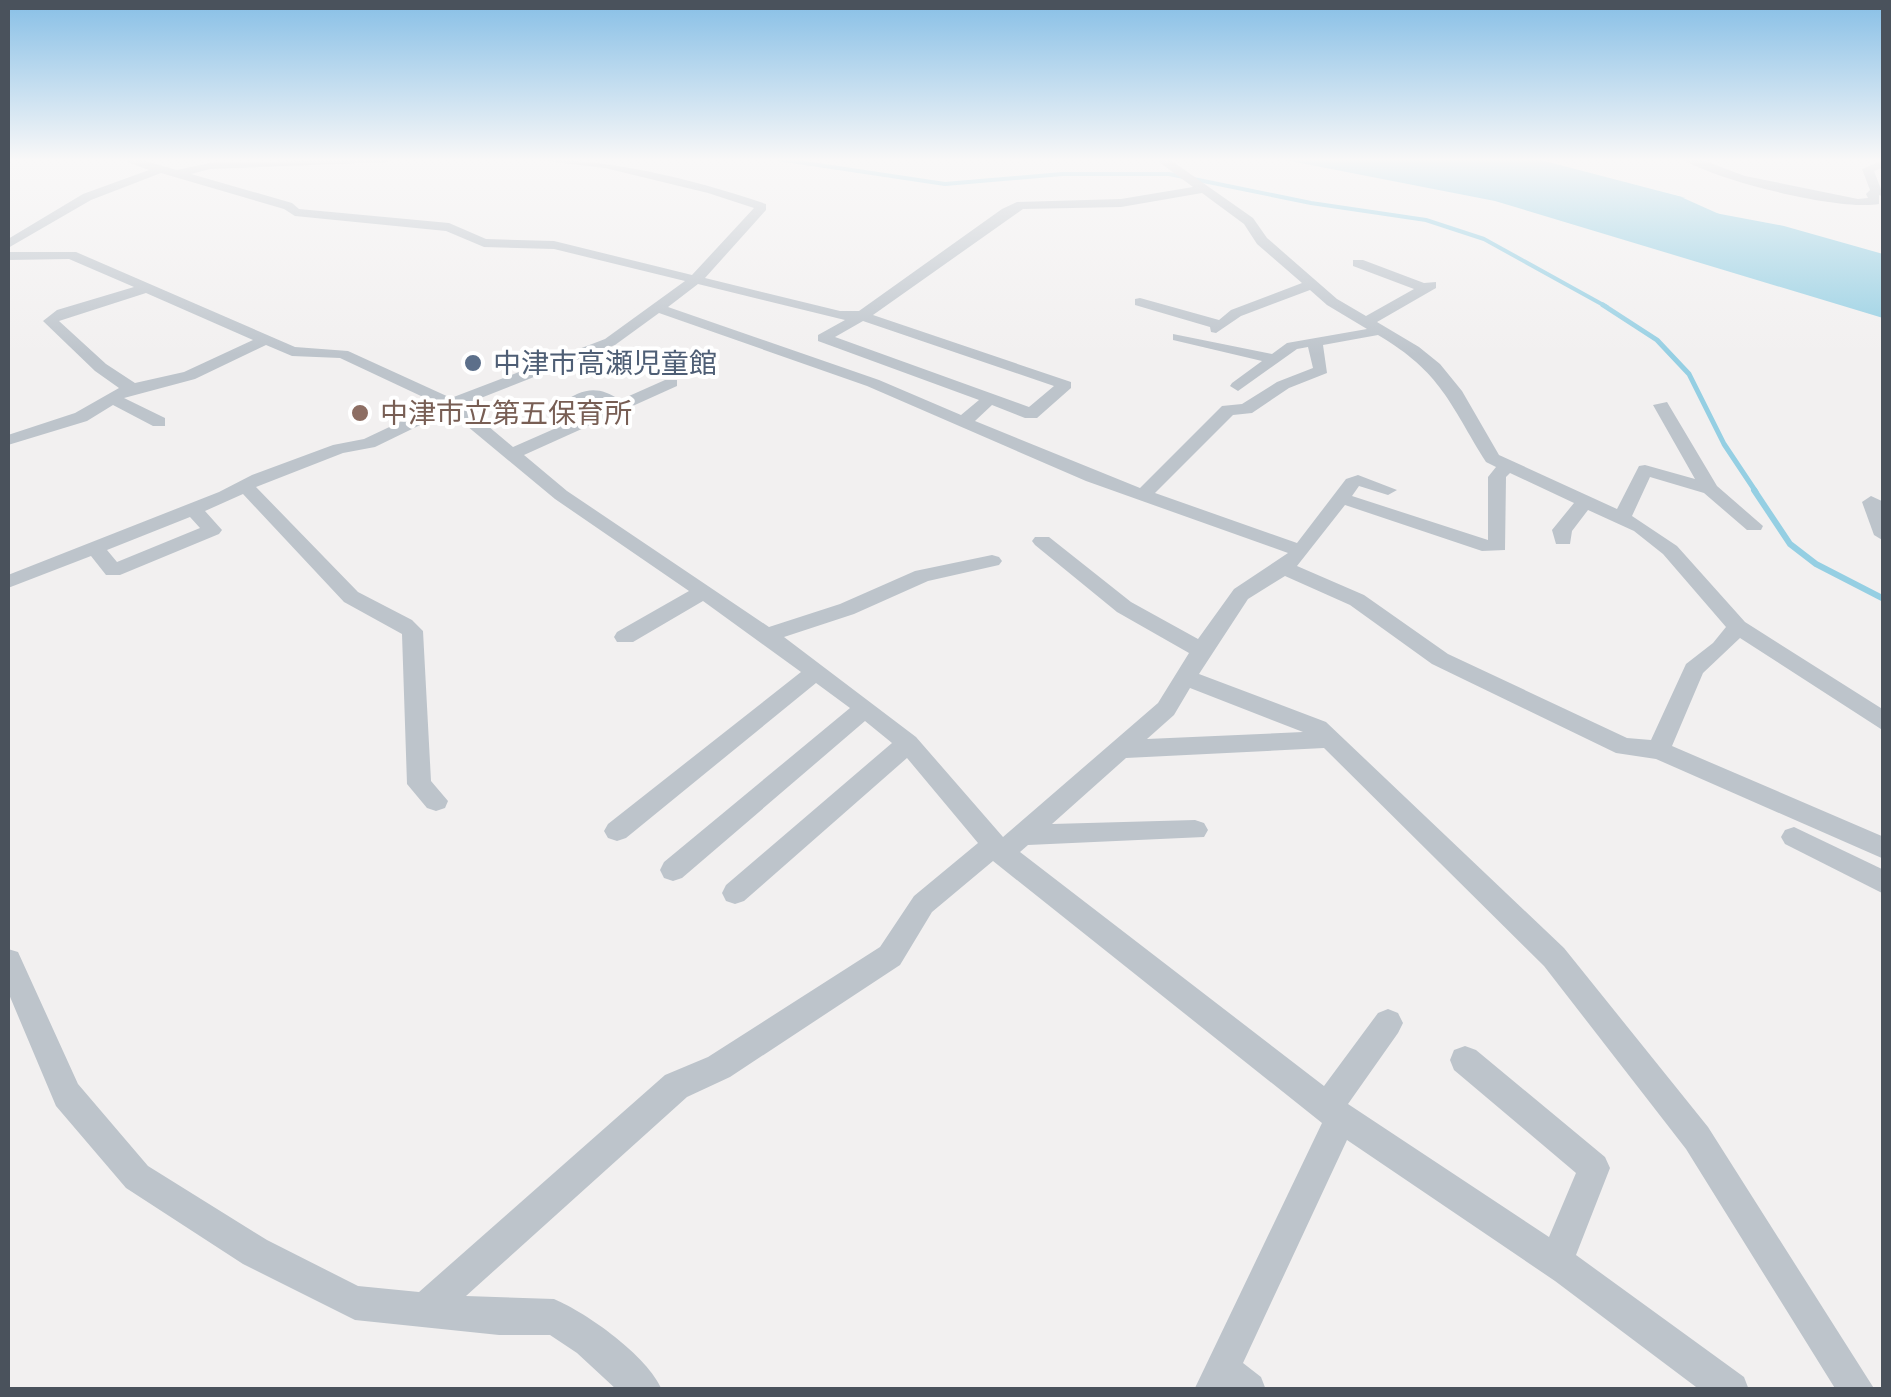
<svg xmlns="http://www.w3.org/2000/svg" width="1891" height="1397" viewBox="0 0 1891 1397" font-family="Cabin,'Noto Sans JP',sans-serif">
<rect width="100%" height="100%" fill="#f2f0f0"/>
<polygon fill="#95cfe3" points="1280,159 1537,159 1686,198 1637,193 1662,203 1784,226 1883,254 1883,318 1495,201"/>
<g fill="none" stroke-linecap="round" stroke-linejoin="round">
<polyline stroke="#95cfe3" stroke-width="4" points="778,159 945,184 1062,174 1169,174 1311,203 1426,220 1484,239 1607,307"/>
<polyline stroke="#95cfe3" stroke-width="5" points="1603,305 1657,340 1689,374 1724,444 1756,492"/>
<polyline stroke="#95cfe3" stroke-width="6" points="1754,490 1790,544 1816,564 1884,599"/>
<polygon fill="#95cfe3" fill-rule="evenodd" points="1592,175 1681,197 1746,226 1743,231 1727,231 1667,205 1585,185 1582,181"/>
<g fill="#bdc4cb" fill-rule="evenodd">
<path d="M 119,159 L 138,159 L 177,170 L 210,163 L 394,159 L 388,162 L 210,169 L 191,174 L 292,203 L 299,209 L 449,223 L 486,239 L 554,241 L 692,275 L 754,208 L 708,193 L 605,168 L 529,159 C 612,159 689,178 766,204 L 766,210 L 705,278 L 840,311 L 859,311 L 1002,209 L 1017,202 L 1121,199 L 1193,187 L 1155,159 L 1169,159 L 1253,218 L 1267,238 L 1337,299 L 1366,316 L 1414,289 L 1353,266 L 1353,260 L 1363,260 L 1424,283 L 1436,282 L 1436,288 L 1377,322 L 1419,347 L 1440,364 L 1462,391 L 1499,455 L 1617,509 L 1639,466 L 1645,465 L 1695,479 L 1653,405 L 1667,402 L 1717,486 L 1763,526 L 1761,530 L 1747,530 L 1704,493 L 1650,477 L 1632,516 L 1677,546 L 1745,622 L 1884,710 L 1884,731 L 1740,638 L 1703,673 L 1672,746 L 1884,837 L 1884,859 L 1656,759 L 1616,753 L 1432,664 L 1350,605 L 1285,576 L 1248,599 L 1199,674 L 1326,722 L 1564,948 L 1708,1127 L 1875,1390 L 1836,1390 L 1686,1149 L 1544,966 L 1324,748 L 1126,758 L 1052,824 L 1195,820 L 1204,823 L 1208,830 L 1204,837 L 1028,845 L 1020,852 L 1324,1086 L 1378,1013 L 1388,1009 L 1398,1013 L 1403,1023 L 1398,1033 L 1348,1104 L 1549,1237 L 1576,1173 L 1454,1070 L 1450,1060 L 1454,1050 L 1465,1046 L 1476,1050 L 1605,1157 L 1610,1168 L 1576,1255 L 1744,1377 L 1749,1390 L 1700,1390 L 1555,1281 L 1347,1140 L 1243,1363 L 1261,1377 L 1266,1390 L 1194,1390 L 1322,1123 L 993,861 L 932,912 L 900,965 L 730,1077 L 687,1097 L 466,1296 L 554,1299 C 587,1313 648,1356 662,1390 L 617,1390 L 577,1353 L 550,1335 L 499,1335 L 355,1320 L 243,1264 L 126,1188 L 56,1106 L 8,992 L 8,949 L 18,952 L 78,1084 L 148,1166 L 267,1240 L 358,1286 L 419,1292 L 665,1075 L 708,1057 L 880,947 L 914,896 L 978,843 L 907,758 L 744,901 L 735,904 L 726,901 L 722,893 L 726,885 L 892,743 L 865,721 L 682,878 L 673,881 L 664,878 L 660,870 L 664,862 L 850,708 L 816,683 L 626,838 L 617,841 L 608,838 L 604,831 L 608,824 L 801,672 L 703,601 L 633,642 L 617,642 L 614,637 L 617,632 L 689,591 L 555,499 L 449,411 L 375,447 L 343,453 L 256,487 L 358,592 L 412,620 L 423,631 L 431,781 L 448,801 L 445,808 L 436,811 L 427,808 L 407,784 L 402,634 L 344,602 L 243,494 L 205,511 L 222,530 L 219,534 L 120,575 L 106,575 L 91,556 L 8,588 L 8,575 L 219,492 L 252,475 L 333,445 L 364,439 L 438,404 L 340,358 L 292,356 L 266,345 L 195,379 L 124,398 L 165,418 L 165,426 L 153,426 L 113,405 L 87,421 L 8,445 L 8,435 L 75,413 L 119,388 L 95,371 L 43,321 L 57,310 L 134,287 L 69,259 L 8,260 L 8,252 L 76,252 L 295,347 L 348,351 L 451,398 L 605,339 L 685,281 L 554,249 L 484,247 L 446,231 L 295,216 L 284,209 L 161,173 L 91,200 L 8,248 L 8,239 L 83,194 L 149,170 ZM 1202,193 L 1244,224 L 1257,244 L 1302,283 L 1231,310 L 1219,320 L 1140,298 L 1135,299 L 1135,305 L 1210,327 L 1211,332 L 1216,333 L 1241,316 L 1310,290 L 1327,305 L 1367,329 L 1287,343 L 1272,354 L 1173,334 L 1173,340 L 1262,361 L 1232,383 L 1230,386 L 1238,391 L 1297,349 L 1308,347 L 1313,368 L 1277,382 L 1242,404 L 1222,406 L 1140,488 L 975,421 L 992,405 L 1025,418 L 1037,418 L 1071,388 L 1071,382 L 873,315 L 1023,209 L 1121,207 ZM 698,284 L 845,320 L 818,335 L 818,341 L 979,400 L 961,415 L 879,380 L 668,307 ZM 146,293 L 253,340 L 184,372 L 135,383 L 106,364 L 59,321 ZM 659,313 L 867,386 L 1086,481 L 1288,553 L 1234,589 L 1198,639 L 1131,602 L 1049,537 L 1035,537 L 1032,541 L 1035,545 L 1117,612 L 1189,653 L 1158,703 L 1003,837 L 916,737 L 784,637 L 854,614 L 928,581 L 999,565 L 1002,561 L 999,557 L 992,555 L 915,571 L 840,604 L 769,627 L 567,491 L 524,455 L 677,386 L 677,380 L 665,380 L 620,400 C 598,385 582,388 561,404 L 579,418 L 513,447 L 463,405 L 615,345 ZM 863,321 L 1054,386 L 1029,407 L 835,337 ZM 1378,335 C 1442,373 1449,403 1486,462 L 1496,467 L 1488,477 L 1488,540 L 1352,496 L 1359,486 L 1388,495 L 1397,490 L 1358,475 L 1346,479 L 1297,543 L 1155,493 L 1233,415 L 1252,413 L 1289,388 L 1327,373 L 1323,345 ZM 596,398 L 607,405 L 592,412 L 581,405 ZM 1510,473 L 1574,503 L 1552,530 L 1556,544 L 1570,544 L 1572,531 L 1588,510 L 1634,531 L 1663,554 L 1726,627 L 1713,643 L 1686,664 L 1651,740 L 1627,738 L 1448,654 L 1364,595 L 1297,566 L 1345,505 L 1482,551 L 1505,550 L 1506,477 ZM 190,517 L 200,528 L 117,562 L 107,550 ZM 1190,688 L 1303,732 L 1147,739 L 1174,715 Z"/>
<path d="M 1682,159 L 1699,159 L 1745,176 L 1858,199 L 1868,198 L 1866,194 L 1870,190 L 1862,169 L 1884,160 L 1884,167 L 1874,171 L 1884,197 L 1879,195 L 1879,204 C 1840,211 1717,181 1682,159 Z"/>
<polygon points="1871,496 1884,502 1884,541 1874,535 1862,502"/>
<polygon points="1794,827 1884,870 1884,894 1785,844 1781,837 1785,830"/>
</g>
</g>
<linearGradient id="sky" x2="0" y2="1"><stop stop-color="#87bfe6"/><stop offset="0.45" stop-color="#f9f8f8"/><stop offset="1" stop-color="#f9f8f8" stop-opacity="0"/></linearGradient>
<rect width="1891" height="355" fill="url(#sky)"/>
<circle fill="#5c6f8a" stroke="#fff" stroke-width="4" cx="473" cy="363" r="10"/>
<circle fill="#8d6e63" stroke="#fff" stroke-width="4" cx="360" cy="413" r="10"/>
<g text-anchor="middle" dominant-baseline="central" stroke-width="8" stroke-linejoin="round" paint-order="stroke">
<g font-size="28" fill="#4e5e75" stroke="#fff" text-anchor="start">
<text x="493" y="363">中津市高瀬児童館</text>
</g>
<g font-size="28" fill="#785e54" stroke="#fff" text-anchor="start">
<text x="380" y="413">中津市立第五保育所</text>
</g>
</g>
<rect width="1891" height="1397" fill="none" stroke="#4a525c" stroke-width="20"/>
</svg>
